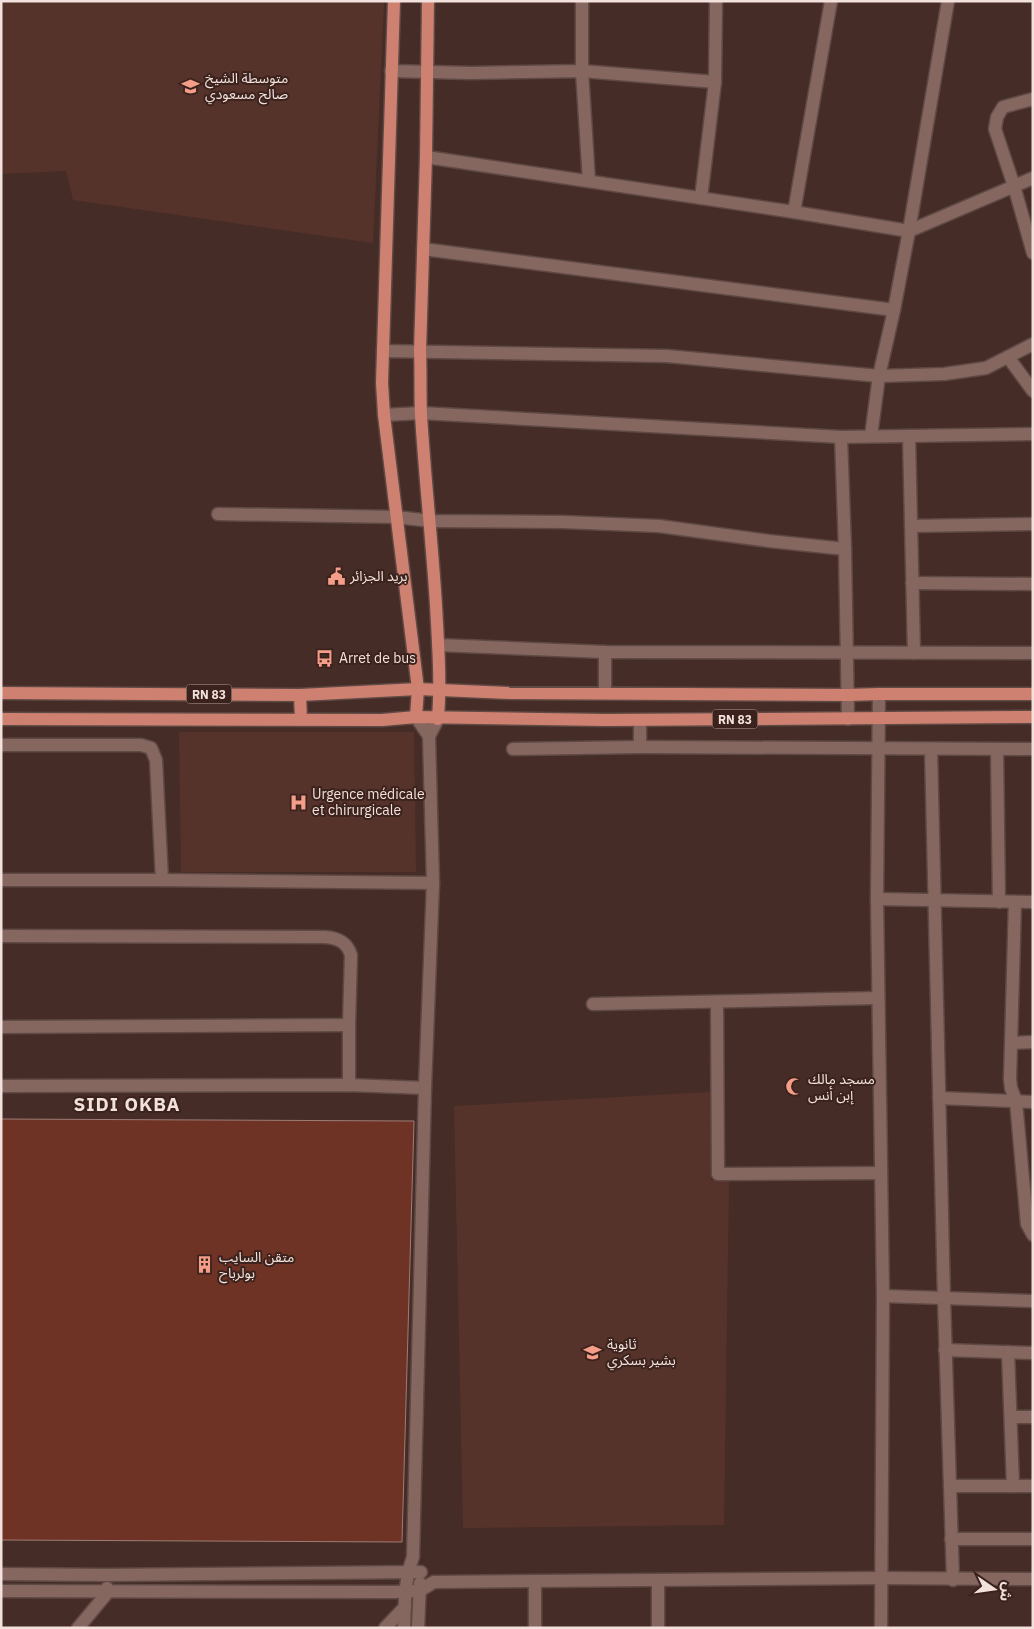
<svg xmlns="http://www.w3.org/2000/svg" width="1034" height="1629" viewBox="0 0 1034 1629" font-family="'IBM Plex Sans','Noto Sans Arabic',sans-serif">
<rect width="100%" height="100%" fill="#462c26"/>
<g fill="#55332b">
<polygon points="1,1 384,1 373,243 73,200 66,171 1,174"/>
<polygon points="179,732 414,732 416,872 181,872"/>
<polygon points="711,1092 711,1180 729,1180 724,1525 463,1528 454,1106"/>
</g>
<polygon fill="#6f3326" stroke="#9d7d76" points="1,1119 414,1121 402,1542 1,1540"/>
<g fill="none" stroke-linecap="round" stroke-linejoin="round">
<defs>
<g id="minor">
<polyline points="582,1 582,71 589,181"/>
<polyline points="391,71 471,73 582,71 715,82"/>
<polyline points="1033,99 1003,107 997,117 995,129 1014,186 1033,253"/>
<polyline points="426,157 794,212 909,231 1033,178"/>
<polyline points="701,198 715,82 716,1"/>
<polyline points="794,212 831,1"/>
<polyline points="423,249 894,310"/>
<polyline points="383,351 667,356 879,376 944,374 986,368 1033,344"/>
<polyline points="1008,357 1033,391"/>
<polyline points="384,415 421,413 841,437 1033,434"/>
<polyline points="871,436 879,376 894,310 909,231 948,1"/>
<polyline points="909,436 914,653"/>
<polyline points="841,437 845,549 848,719"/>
<polyline points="218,514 396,517 431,521 563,522 659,526 769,541 845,549"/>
<polyline points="911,526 1033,524"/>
<polyline points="912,583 1033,584"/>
<polyline points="438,645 605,652 1033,653"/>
<polyline points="605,652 605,693"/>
<polyline points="879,694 877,899 883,1296 881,1628"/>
<polyline points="416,717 429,736"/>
<polyline points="640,720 640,747"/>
<polyline points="1,745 141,745 151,748 156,760 162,880"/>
<polyline points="513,749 640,747 1033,749"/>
<polyline points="931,749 944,1299 953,1580"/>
<polyline points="997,749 999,902"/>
<polyline points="1,880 162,880 433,883"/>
<polyline points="877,899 1033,902"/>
<polyline points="1015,902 1010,1079 1011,1088 1016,1101 1027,1224 1033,1235"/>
<path d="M 1,936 L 325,937 C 338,938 347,942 351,955 L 349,1025 L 349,1085"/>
<polyline points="717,1002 718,1174 881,1173"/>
<polyline points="593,1004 878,998"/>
<polyline points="1,1027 349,1025"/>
<polyline points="1012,1043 1033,1042"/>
<polyline points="1,1086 349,1085 425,1088"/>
<polyline points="939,1098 1033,1102"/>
<polyline points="883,1296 1033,1301"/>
<polyline points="945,1350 1033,1353"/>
<polyline points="1008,1352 1013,1486"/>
<polyline points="1011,1417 1033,1417"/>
<polyline points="950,1486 1033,1486"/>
<polyline points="951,1539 1033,1539"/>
<polyline points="1,1574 106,1575 421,1572"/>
<polyline points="658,1580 658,1628"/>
<polyline points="535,1582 535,1628"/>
<polyline points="1,1591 394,1592 419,1591 434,1582 882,1578 1033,1579"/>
<polyline points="78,1628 108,1592 107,1588"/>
<polyline points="385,1628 405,1607"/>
<path d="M 404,1628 C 405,1602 404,1582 413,1557 L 425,1088 L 433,883 L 429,736 L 438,719"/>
<polyline points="418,1628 420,1583"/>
</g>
<g id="major">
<polyline points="394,1 382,383 384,415 418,689 416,717"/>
<path d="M 428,1 L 426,157 L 420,351 C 421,372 420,394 421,415 C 425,479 432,542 436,605 C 438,643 441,681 438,719"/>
<polyline points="1,693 300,695 418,689 509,693 848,695 879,694 1033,694"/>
<polyline points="300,695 301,719"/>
<polyline points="1,719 382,720 416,717 605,720 1033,717"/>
</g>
</defs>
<use href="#minor" stroke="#5f4944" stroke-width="15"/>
<use href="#major" stroke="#5f4944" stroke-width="15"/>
<use href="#minor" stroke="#856760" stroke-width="12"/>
<use href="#major" stroke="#ce8170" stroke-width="12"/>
</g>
<defs>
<symbol id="school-bare" viewBox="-9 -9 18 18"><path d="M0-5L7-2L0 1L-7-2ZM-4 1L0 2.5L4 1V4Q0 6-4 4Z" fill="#f49e8a" stroke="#3b221c" stroke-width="2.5" paint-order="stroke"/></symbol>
<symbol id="civic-bare" viewBox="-9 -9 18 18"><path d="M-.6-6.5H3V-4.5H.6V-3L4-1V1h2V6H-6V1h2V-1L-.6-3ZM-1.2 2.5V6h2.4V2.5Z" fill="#f49e8a" stroke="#3b221c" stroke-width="2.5" paint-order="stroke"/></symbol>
<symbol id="bus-bare" viewBox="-9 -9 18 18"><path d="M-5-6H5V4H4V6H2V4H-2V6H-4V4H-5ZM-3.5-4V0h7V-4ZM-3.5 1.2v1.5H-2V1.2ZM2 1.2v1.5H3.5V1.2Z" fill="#f49e8a" stroke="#3b221c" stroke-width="2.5" paint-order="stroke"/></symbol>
<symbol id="hospital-bare" viewBox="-9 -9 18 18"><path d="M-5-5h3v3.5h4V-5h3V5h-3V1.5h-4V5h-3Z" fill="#f49e8a" stroke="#3b221c" stroke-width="2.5" paint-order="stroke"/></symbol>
<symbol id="mosque-bare" viewBox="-9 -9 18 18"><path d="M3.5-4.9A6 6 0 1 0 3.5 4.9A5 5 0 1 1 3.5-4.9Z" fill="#f49e8a" stroke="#3b221c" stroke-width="2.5" paint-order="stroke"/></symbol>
<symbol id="building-bare" viewBox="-9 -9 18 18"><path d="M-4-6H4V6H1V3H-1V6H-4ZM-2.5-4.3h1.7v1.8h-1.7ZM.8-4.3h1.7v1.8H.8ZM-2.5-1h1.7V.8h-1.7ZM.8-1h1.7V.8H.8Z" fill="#f49e8a" stroke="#3b221c" stroke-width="2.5" paint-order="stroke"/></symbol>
</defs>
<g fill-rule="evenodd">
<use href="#school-bare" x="178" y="74" width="25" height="25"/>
<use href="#civic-bare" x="324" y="564" width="25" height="25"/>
<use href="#bus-bare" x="312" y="646" width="25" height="25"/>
<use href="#hospital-bare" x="286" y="790" width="25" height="25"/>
<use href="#mosque-bare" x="782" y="1074" width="25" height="25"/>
<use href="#building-bare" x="192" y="1252" width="25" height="25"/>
<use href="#school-bare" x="580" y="1340" width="25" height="25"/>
</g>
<g text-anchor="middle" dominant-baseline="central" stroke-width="4" stroke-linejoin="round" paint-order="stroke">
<g fill="#3b221c" stroke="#bba8a2" stroke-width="1">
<rect x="186.5" y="684.5" width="45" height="19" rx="4"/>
<rect x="712.5" y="709.5" width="45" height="19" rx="4"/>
</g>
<g font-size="12" font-weight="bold" fill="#f2e1dc">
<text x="209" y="694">RN 83</text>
<text x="735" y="719">RN 83</text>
</g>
<g font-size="14" fill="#f2e1dc" stroke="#3b221c" text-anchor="start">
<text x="205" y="78">متوسطة الشيخ<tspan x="205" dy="16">صالح مسعودي</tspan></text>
<text x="350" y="576">بريد الجزائر</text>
<text x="339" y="658">Arret de bus</text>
<text x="312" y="794">Urgence médicale<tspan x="312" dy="16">et chirurgicale</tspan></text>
<text x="808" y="1079">مسجد مالك<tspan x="808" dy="16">إبن أنس</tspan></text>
<text x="219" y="1257">متقن السايب<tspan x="219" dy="16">بولرباح</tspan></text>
<text x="607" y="1344">ثانوية<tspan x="607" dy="16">بشير بسكري</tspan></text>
</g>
<g font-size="19" font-weight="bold" letter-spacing="1" fill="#f2e1dc" stroke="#3b221c">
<text x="127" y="1104">SIDI OKBA</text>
</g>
</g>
<rect width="1034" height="1629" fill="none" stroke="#f2e1dc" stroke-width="5"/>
<g transform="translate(994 1589) rotate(103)" stroke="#3b221c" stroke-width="4" paint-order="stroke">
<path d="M0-4L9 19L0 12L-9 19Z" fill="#f2e1dc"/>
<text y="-8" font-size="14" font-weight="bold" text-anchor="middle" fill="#f2e1dc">ش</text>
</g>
</svg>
